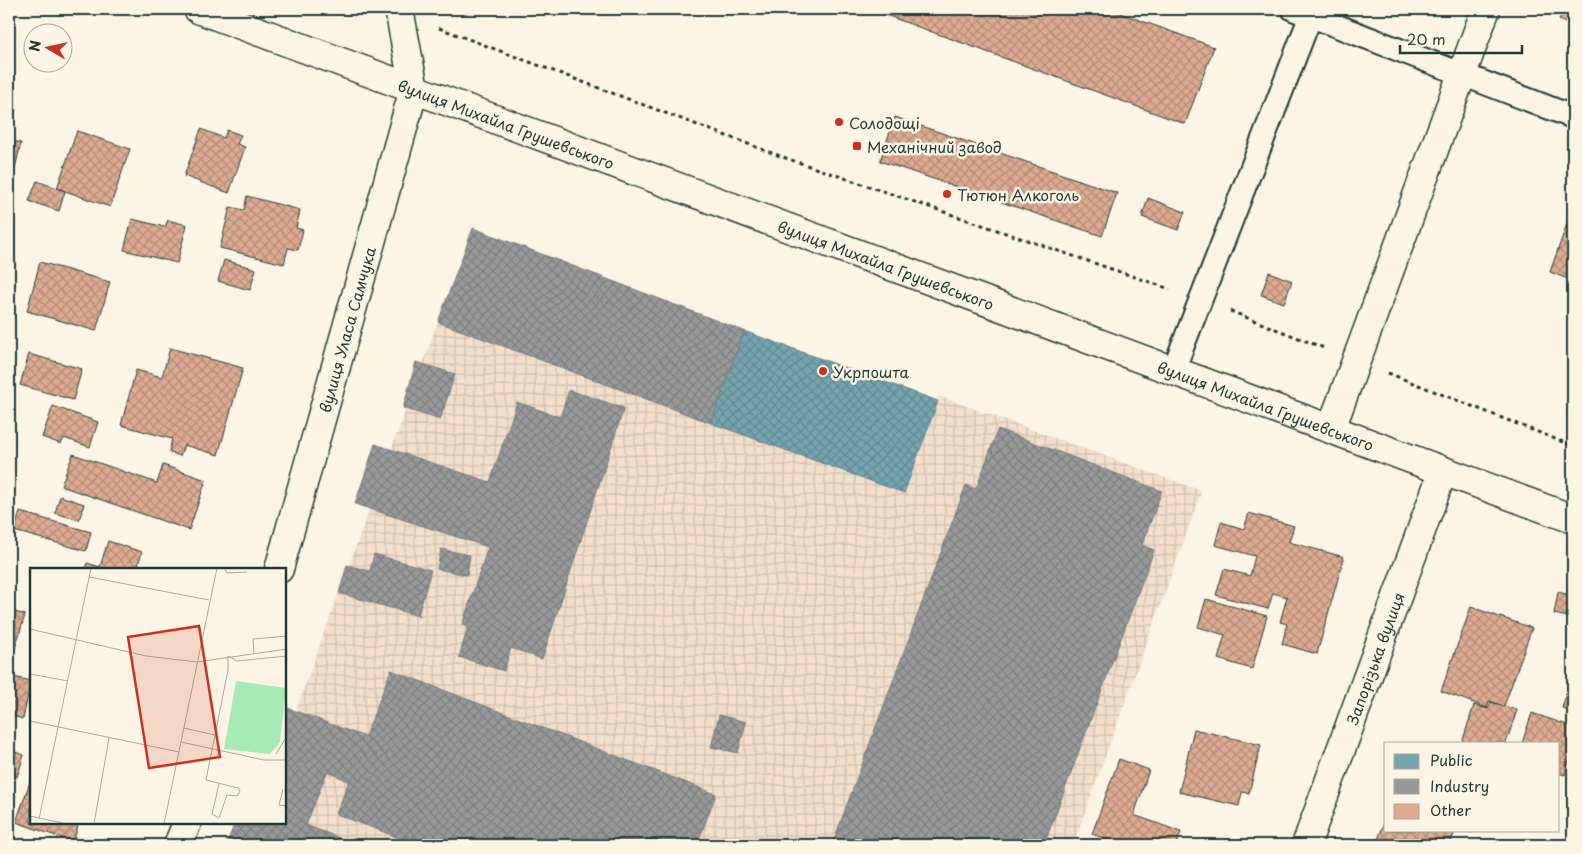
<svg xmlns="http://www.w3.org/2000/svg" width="1582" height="854" viewBox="0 0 1582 854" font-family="'Playpen Sans',sans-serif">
<defs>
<pattern id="industrial-grid" width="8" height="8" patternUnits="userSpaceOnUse" patternTransform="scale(1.25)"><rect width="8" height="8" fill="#f3dfcc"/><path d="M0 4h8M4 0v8" fill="none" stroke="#d0c0b0"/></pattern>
<pattern id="public-cross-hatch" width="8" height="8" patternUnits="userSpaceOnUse" patternTransform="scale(1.25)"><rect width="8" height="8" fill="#76a5af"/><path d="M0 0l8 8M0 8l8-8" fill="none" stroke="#60888f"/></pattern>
<pattern id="industry-cross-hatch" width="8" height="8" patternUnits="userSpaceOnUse" patternTransform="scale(1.25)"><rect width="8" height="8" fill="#999"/><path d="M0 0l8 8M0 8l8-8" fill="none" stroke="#7c7e7e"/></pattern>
<pattern id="building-cross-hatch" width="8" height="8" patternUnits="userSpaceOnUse" patternTransform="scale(1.25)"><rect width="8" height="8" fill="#dfab92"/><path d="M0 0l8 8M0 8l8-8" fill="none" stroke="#b48c78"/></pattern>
</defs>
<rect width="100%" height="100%" fill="#fcf5e5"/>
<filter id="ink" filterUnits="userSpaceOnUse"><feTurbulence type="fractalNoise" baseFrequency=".02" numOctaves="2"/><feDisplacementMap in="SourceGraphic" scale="10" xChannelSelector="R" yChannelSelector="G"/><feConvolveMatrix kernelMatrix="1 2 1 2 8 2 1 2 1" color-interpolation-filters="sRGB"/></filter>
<g filter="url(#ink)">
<polygon fill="url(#industrial-grid)" points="438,322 904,493 939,396 1202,491 1073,845 246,845 255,823 285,823 285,740"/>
<polygon fill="url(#public-cross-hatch)" stroke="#5c868a" points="744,331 938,401 904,493 711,423"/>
<g fill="url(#industry-cross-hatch)" stroke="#747d7b">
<polygon points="473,228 744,331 711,423 438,322"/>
<polygon points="416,362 455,374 440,420 403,408"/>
<polygon points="569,390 624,408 542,659 511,648 504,671 459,657 468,627 462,625 488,547 355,504 375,444 490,482 517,402 560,417"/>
<polygon points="998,429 1162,491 1142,545 1154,550 1044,845 832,845 966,485 976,489"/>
<polygon points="441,549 470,555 467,575 437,569"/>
<polygon points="374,554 431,570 418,616 339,593 347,565 370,571"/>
<polygon points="391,670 716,794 697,845 418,845 336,814 349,781 327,772 306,825 342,839 339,845 226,845 235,823 285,823 285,707 365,737"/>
<polygon points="719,715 746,722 738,753 711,747"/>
</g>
<g fill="url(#building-cross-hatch)" stroke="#1f3d34">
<polygon points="869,9 1109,9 1214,47 1185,124"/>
<polygon points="1564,9 1573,9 1573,27 1559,20"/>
<polygon points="895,117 1117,193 1102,236 880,161"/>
<polygon points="201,129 224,138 227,130 241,135 237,144 245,147 229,193 184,176"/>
<polygon points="77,131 130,149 110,207 57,188"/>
<polygon points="9,140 21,143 10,190 9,189"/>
<polygon points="37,181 65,191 59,211 29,201"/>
<polygon points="247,196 300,210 296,228 303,230 298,250 288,248 284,264 220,248 230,207 244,210"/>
<polygon points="1148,198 1185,212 1178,230 1142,217"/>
<polygon points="1573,207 1573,281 1550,272"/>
<polygon points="9,218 14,219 10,238 9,238"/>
<polygon points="132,219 165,227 168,220 187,225 177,263 124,250"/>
<polygon points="224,260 256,269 250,290 218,281"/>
<polygon points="40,262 110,282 96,331 27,311"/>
<polygon points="1269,272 1292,281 1284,303 1261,295"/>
<polygon points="170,348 243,368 218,455 184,445 180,456 169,452 172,439 121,425 136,370 162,377"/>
<polygon points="29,354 82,369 73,400 20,385"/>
<polygon points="53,406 98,422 90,447 64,438 61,444 42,437"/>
<polygon points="73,454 157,483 163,465 206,480 189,530 61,486"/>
<polygon points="60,496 84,504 79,520 55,513"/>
<polygon points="20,512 91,532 86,551 14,531"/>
<polygon points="1249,513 1294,526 1289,542 1344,557 1317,654 1282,644 1287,624 1280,622 1287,597 1273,593 1268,609 1216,595 1224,569 1250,576 1255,556 1215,545 1221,522 1244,529"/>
<polygon points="108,541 142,552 138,565 152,569 85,569 87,563 100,567"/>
<polygon points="1558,592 1573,596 1573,618 1554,614"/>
<polygon points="1206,599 1267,616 1252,669 1218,659 1225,635 1198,627"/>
<polygon points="1471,607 1532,628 1504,706 1489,701 1487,708 1441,691"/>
<polygon points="9,610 25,615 10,665 9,664"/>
<polygon points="1573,672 1573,712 1562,708"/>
<polygon points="9,676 31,681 23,719 9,715"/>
<polygon points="1491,702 1517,710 1506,743 1462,743 1474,705 1488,709"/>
<polygon points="1532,713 1573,727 1573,748 1565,775 1558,773 1558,743 1522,743"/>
<polygon points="1194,729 1261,745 1249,793 1242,792 1239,806 1179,792"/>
<polygon points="9,750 24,755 17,777 9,774"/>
<polygon points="1119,759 1149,770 1134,815 1181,832 1176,845 1123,845 1092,834"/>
<polygon points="31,779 31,823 79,823 73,842 16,822"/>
<polygon points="1386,818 1386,830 1455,830 1450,845 1434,845 1426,843 1425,845 1376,845"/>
</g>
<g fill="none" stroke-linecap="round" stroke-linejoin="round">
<defs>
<g id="service">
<polyline points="1293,9 1573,117"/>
<polyline points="1173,371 1311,15"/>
</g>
<g id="minor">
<polyline points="1331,429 1486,9"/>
<path id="s1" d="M 279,569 L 414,89 L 399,9"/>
<polyline points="178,845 187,823"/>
<path id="s2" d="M 1306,845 L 1443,471"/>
</g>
<g id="secondary">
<path id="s3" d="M 198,9 L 1573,519"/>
</g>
</defs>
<use href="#service" stroke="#1f3d34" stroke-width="26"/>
<use href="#minor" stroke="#1f3d34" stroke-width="31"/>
<use href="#secondary" stroke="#1f3d34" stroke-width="31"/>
<g stroke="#1f3d34" stroke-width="3" stroke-dasharray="4 4" stroke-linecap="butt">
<polyline points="439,28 780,156 1170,289"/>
<polyline points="1230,311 1324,348"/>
<polyline points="1388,373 1573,446"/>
</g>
<use href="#service" stroke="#fcf5e5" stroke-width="22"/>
<use href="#minor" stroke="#fcf5e5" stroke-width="28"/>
<use href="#secondary" stroke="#fcf5e5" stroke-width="28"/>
</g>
</g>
<g fill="#c8321e" stroke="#fcf5e5" stroke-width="2">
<circle cx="839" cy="122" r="5"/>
<rect x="852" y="141" width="10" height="10" rx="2.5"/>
<circle cx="947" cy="194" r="5"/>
<circle cx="823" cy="371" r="5"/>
</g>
<g text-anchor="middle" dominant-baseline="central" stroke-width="5" stroke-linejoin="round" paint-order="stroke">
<g font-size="15" fill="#1f3d34" stroke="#fcf5e5" text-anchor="start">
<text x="849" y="122">Солодощі</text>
<text x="867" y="146">Механічний завод</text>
<text x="957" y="194">Тютюн Алкоголь</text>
<text x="833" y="371">Укрпошта</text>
</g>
<g font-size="15" fill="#1f3d34" stroke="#fcf5e5">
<text stroke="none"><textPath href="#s3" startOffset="329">вулиця Михайла Грушевського</textPath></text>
<text stroke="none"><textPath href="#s3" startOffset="734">вулиця Михайла Грушевського</textPath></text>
<text stroke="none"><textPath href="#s1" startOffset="249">вулиця Уласа Самчука</textPath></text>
<text stroke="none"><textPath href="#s3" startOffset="1139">вулиця Михайла Грушевського</textPath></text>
<text stroke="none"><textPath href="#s2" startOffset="199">Запорізька вулиця</textPath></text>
</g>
</g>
<g transform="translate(30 568)">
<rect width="256" height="256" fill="#fcf5e5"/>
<path d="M 206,113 L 256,120 L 250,174 L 240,186 L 194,181 Z" fill="#a7eab5"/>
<path fill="none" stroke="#a4ab9e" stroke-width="1" d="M 194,0 L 197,5 L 217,4M 59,9 L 179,32M 0,61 L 116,88 L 167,94 L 257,81M 224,85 L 223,71 L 257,68M 0,106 L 38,113M 0,153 L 149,184M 154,160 L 185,167M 151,174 L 234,192 L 257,192M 246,186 L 257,168M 189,216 L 182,246 L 189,250 L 197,227 L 207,228 L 210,223 L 208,220 L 176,212 L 198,102 L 198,88 L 207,93 L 257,88M 253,221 L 249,237 L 257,238M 0,248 L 37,256M 9,251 L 61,0M 64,256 L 79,170M 134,256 L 187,0"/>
<path fill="#c8321e" fill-opacity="0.15" stroke="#c8321e" stroke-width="2.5" d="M 169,58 L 190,189 L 119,200 L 98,69 Z"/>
<rect width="256" height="256" fill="none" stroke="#1f3d34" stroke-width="2.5"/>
</g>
<rect width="1582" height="854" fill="none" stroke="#fcf5e5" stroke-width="30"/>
<rect x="15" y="15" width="1552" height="824" fill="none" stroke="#1f3d34" stroke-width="2" filter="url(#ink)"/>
<rect x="1384" y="742" width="175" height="90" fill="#fcf5e5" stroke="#a4ab9e"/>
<rect x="1394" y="754" width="25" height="15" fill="#76a5af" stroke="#a4ab9e"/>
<text x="1430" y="766" font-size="15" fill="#1f3d34">Public</text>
<rect x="1394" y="779" width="25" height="15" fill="#999999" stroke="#a4ab9e"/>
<text x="1430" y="792" font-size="15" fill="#1f3d34">Industry</text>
<rect x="1394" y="804" width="25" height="15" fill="#dfab92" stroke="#a4ab9e"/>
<text x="1430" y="816" font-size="15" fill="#1f3d34">Other</text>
<g transform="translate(48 48) rotate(279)"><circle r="24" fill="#fcf5e5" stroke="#a4ab9e"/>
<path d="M0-4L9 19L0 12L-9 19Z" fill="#c8321e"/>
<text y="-8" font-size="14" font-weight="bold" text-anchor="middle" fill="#1f3d34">N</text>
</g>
<path d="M1400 45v8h122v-8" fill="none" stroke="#1f3d34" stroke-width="2.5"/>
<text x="1407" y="45" font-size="15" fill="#1f3d34" stroke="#fcf5e5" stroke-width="4" paint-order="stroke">20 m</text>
</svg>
